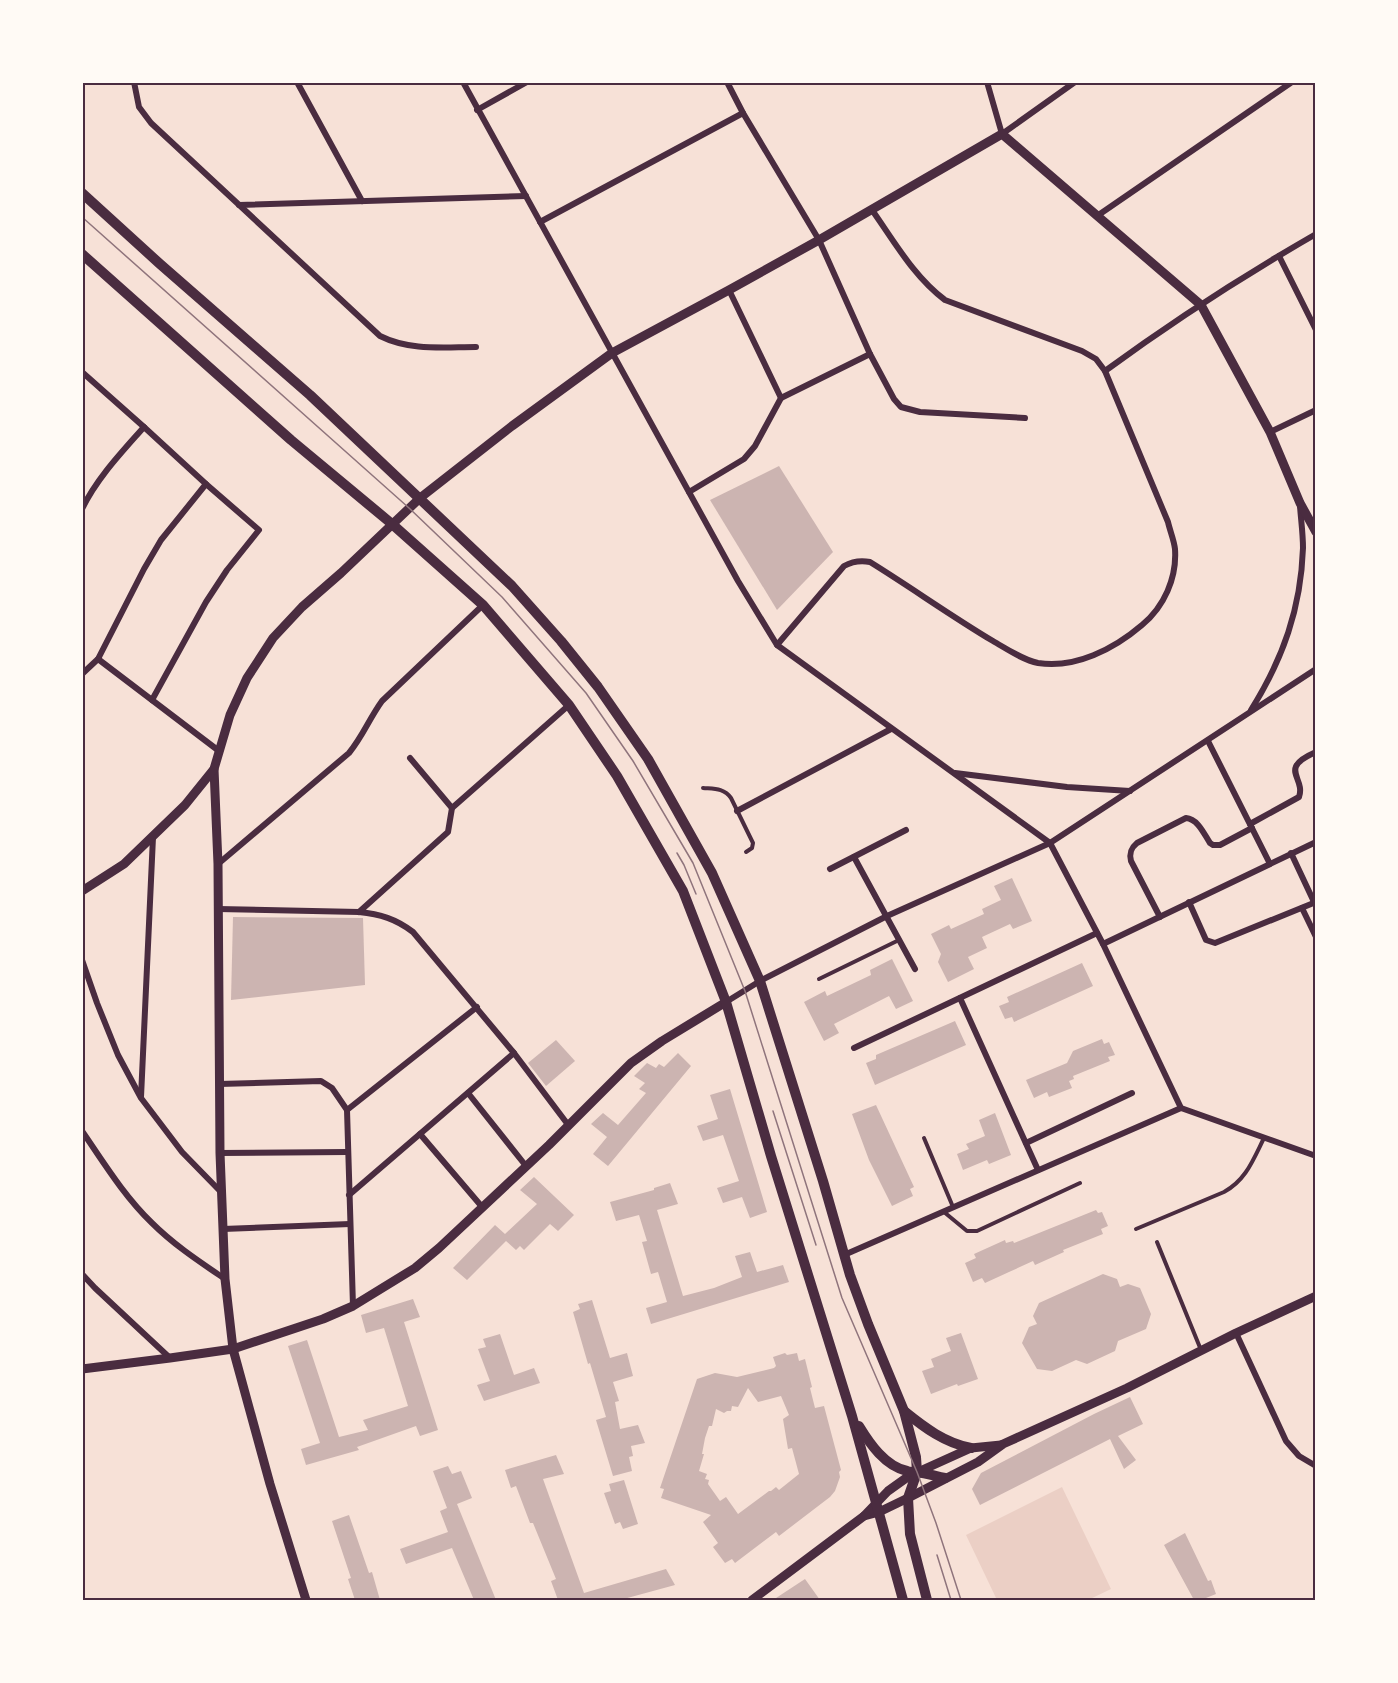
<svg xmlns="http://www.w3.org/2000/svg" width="1398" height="1683" viewBox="0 0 1398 1683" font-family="'Archivo Narrow',sans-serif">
<rect width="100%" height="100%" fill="#f7e1d7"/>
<polygon fill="#ebcfc5" points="1062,1487 1111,1589 1088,1600 997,1600 966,1535"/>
<g fill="#ccb4b1" fill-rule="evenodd">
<polygon points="779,466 833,552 777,610 710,500"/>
<polygon points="1012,878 1032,921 1013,929 1010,924 982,937 987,948 968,957 974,969 948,982 938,962 941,954 931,934 949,925 951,929 984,914 982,909 1001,900 994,886"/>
<polygon points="233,917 363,918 365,985 231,1000"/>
<polygon points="892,959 913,1001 896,1009 889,996 834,1024 839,1033 824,1041 804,1002 825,991 827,996 871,975 870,970"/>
<polygon points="1082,963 1093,986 1014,1022 1012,1017 1005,1019 999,1006 1009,1002 1007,997"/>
<polygon points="955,1021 966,1045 875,1085 866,1063 876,1059 876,1055"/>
<polygon points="1102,1039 1104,1044 1109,1042 1115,1055 1108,1057 1110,1061 1073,1076 1074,1079 1069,1081 1072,1088 1049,1097 1047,1092 1034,1098 1026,1080 1067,1063 1073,1051"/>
<polygon points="556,1040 575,1061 546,1086 528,1063"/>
<polygon points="678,1053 691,1066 608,1166 593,1154 607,1137 591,1124 603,1113 618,1125 646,1093 639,1089 645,1083 634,1076 647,1063 656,1068 659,1064 664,1067"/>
<polygon points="730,1089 767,1212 750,1218 742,1197 723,1203 717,1188 739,1181 723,1135 703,1141 697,1126 718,1119 710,1095"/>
<polygon points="876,1105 914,1187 910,1189 913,1196 892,1206 869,1160 852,1114"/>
<polygon points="995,1113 1011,1155 989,1164 987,1160 963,1170 957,1154 969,1149 966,1144 985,1136 979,1120"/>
<polygon points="534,1177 574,1215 558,1231 550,1224 524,1250 520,1246 516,1250 506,1241 467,1280 453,1268 495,1225 505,1234 537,1204 520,1190"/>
<polygon points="670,1183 678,1204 657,1210 683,1296 714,1288 742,1277 735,1256 750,1252 757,1272 783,1265 789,1282 651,1324 646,1308 667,1302 658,1272 651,1274 642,1242 647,1241 639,1215 616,1221 610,1202 654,1190 654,1188"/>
<polygon points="1096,1210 1098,1213 1102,1212 1108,1226 1101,1229 1103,1234 1063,1250 1064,1252 1035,1265 1033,1261 985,1283 982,1278 973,1282 965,1263 976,1258 974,1254 1005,1240 1006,1243 1013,1241 1014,1243"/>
<polygon points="1103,1274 1117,1279 1120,1287 1128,1284 1140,1288 1151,1314 1146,1329 1118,1341 1115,1351 1087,1364 1076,1360 1052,1371 1037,1369 1022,1343 1029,1327 1037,1324 1033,1316 1039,1303"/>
<polygon points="413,1299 420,1317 404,1322 438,1430 420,1436 416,1426 357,1447 359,1450 306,1465 301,1449 320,1443 288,1346 307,1340 339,1437 368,1430 363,1420 408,1406 384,1328 366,1333 361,1315"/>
<polygon points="592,1300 610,1358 627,1353 633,1376 613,1382 619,1401 615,1402 620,1429 638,1425 645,1443 631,1446 633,1456 629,1457 632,1471 613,1476 596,1420 606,1417 590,1363 588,1364 573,1312 580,1309 578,1304"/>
<polygon points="961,1333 978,1379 958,1386 957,1384 931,1394 922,1371 934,1367 931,1359 951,1351 946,1338"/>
<polygon points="500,1334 514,1375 534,1368 540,1383 484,1401 477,1385 490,1381 478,1349 486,1347 483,1339"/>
<path d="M 785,1353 L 787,1355 L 797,1353 L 799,1361 L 805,1359 L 812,1387 L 810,1388 L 815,1408 L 824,1406 L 841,1470 L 839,1472 L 840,1477 L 835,1491 L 830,1497 L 779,1536 L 776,1532 L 735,1563 L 732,1559 L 725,1563 L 713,1547 L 718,1543 L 703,1522 L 711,1515 L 661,1498 L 664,1489 L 660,1488 L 697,1379 L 715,1373 L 737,1377 L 774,1368 L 776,1366 L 773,1357 ZM 748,1388 L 758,1402 L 781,1396 L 789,1415 L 783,1419 L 788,1449 L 792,1448 L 799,1474 L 779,1490 L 776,1487 L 771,1491 L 769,1491 L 738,1514 L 726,1497 L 720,1501 L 708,1484 L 709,1480 L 705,1479 L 707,1474 L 699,1471 L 704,1454 L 702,1454 L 705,1438 L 709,1426 L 712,1426 L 716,1409 L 724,1413 L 727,1411 L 731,1411 L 732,1406 L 738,1407 Z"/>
<polygon points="1130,1397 1143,1424 1118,1436 1136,1460 1124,1469 1110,1439 980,1505 972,1489 981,1473 1094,1414"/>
<polygon points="556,1455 564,1474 543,1479 584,1593 666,1569 675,1585 620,1600 558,1600 551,1581 556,1579 533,1523 530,1523 516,1486 511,1488 505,1470"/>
<polygon points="448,1466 452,1474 461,1471 472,1498 457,1504 496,1600 474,1600 452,1548 406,1564 400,1549 448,1532 440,1511 447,1508 433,1471"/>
<polygon points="624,1480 638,1524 623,1529 620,1522 615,1524 604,1493 611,1491 609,1484"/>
<polygon points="349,1515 369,1573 372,1572 380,1600 355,1600 348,1579 351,1578 332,1521"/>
<polygon points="1185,1533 1208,1581 1211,1580 1216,1594 1201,1600 1194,1600 1164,1545"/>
<polygon points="805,1579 820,1600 773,1600"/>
</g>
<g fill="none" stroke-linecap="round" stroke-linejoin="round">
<g stroke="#4a2c40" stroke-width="4">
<path d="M 703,788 C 714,789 724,788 731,798 L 753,843 L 752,848 L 746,852"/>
<polyline points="819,979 899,940"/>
<polyline points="924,1138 953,1207"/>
<polyline points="944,1212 967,1231 977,1231 1080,1183"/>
<path d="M 1136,1229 L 1224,1192 C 1246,1180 1253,1160 1264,1138"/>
<polyline points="1157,1242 1201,1350"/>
</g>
<g stroke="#4a2c40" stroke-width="6">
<path d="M 134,82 L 139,107 L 151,123 L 380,336 C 410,351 443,347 476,347"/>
<polyline points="297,82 362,201"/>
<polyline points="463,82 738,581 777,645 1050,843 1103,944 1181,1108 1316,1156"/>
<polyline points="727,82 743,113 819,240 870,354 894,399 901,407 920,412 1025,418"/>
<polyline points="987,82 1002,134 1075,82"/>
<polyline points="477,110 527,82"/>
<polyline points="239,205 526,196"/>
<polyline points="1097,216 1292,82"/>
<polyline points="540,222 743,113"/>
<polyline points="1279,256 1316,330"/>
<polyline points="729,290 781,398 870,354"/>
<path d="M 1105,371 C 1173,321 1243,276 1316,234"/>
<polyline points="82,372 144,427 206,484 259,530 227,570 206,602 152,700"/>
<polyline points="1270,432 1316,410"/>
<polyline points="689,492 744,459 755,446 781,398"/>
<path d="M 82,509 C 97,478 122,452 144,427"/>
<path d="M 777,645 L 844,566 C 853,561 860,560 870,562 C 912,588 951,616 993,641 C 1007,649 1023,660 1038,663 C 1075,669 1114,649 1142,625 C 1164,607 1177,578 1175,549 C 1174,540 1170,531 1168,522 L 1105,371 L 1096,359 L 1082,351 L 945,300 C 914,277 894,241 872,210"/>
<polyline points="98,659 219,751"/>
<polyline points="82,674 98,659 144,569 161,540 206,484"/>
<path d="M 1251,710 C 1283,659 1301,608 1303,548 C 1303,534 1301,520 1300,506"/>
<polyline points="1208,741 1270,864"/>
<polyline points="410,758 452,808"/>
<polyline points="955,773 1067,787 1130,791"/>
<polyline points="737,811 891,729"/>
<path d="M 1250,824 L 1299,797 C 1306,777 1277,769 1316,752"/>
<polyline points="1291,853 1314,902"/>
<polyline points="854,857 915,969"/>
<path d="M 218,864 L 349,753 C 363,736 369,719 382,701 L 483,605"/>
<polyline points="830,869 906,830"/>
<polyline points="1189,902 1206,940 1215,943 1316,902"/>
<polyline points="1302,908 1316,937"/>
<path d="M 218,909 L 359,912 C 380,914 396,919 413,932 L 514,1053 L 569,1126"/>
<polyline points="359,912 448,832 452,808 569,705"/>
<path d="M 1160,917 L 1131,861 C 1129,853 1131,848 1137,843 L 1186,818 C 1198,819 1204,834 1210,843 L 1213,845 L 1220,845 L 1252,828"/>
<polyline points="1103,944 1316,842"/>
<polyline points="82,960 97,1003 118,1055 141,1098 182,1152 221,1192"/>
<polyline points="960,998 1038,1170"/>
<polyline points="726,1002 760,981 887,916 1050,843 1316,669"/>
<polyline points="854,1048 1097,933"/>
<polyline points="219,1084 321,1081 332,1088 347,1110"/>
<polyline points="468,1093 526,1166"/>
<polyline points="141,1097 153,837"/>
<path d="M 82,1131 C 104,1163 124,1196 152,1223 C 174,1245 200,1262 225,1279"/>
<polyline points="420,1134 483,1208"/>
<polyline points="1026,1143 1132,1093"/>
<polyline points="220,1153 347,1152"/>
<polyline points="349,1195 514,1053"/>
<polyline points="223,1229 350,1224"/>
<polyline points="844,1255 1181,1108"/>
<polyline points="82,1274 95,1288 170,1358"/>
<polyline points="353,1306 347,1110 477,1007"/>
<polyline points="1236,1333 1286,1441 1299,1456 1316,1466"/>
</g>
<g stroke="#4a2c40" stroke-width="9">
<polyline points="214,769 218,864 220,1153 225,1279 233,1349 270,1484 306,1600"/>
<polyline points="82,891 124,864 185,805 214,769 230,715 247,678 273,638 302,607 341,573 420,498 512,426 612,353 729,290 819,240 1002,134 1201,305 1270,432 1300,503 1316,532"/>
<polyline points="82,1369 170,1358 233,1349 323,1319 353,1306 415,1268 439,1248 549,1145 631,1063 662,1041 726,1002"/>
<polyline points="864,1516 879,1512 908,1498 978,1462 1003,1444 1127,1388 1236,1333 1316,1296"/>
<polyline points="752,1600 864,1516 888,1491 909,1476 971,1448 1001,1445"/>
</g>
<g stroke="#4a2c40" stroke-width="10">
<polyline points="82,193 160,264 310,395 512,586 561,641 598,687 648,759 712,873 760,981 823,1181 850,1275 868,1324 904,1411 916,1457 917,1472 908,1498 910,1534 927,1600"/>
<polyline points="82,254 291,440 392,524 483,605 569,705 617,776 683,891 726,1002 771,1156 852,1416 903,1600"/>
<path d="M 904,1411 C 925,1428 945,1443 971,1448"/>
<path d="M 859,1426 C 870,1444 885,1466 907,1471 C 909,1472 914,1472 916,1472 C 926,1473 935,1476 945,1478"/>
</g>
<g stroke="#8f747c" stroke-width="1.5">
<polyline points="82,217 409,508 502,597 586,693 633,761 693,863 745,991 842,1298 917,1472 936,1523 961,1600"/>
<polyline points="677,853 684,865 696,894"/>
<polyline points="773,1111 816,1245"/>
<polyline points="937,1555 951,1600"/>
</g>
</g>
<rect width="1398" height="1683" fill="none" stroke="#fffaf5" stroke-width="168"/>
<rect x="84" y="84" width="1230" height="1515" fill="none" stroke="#4a2c40" stroke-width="2"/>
</svg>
